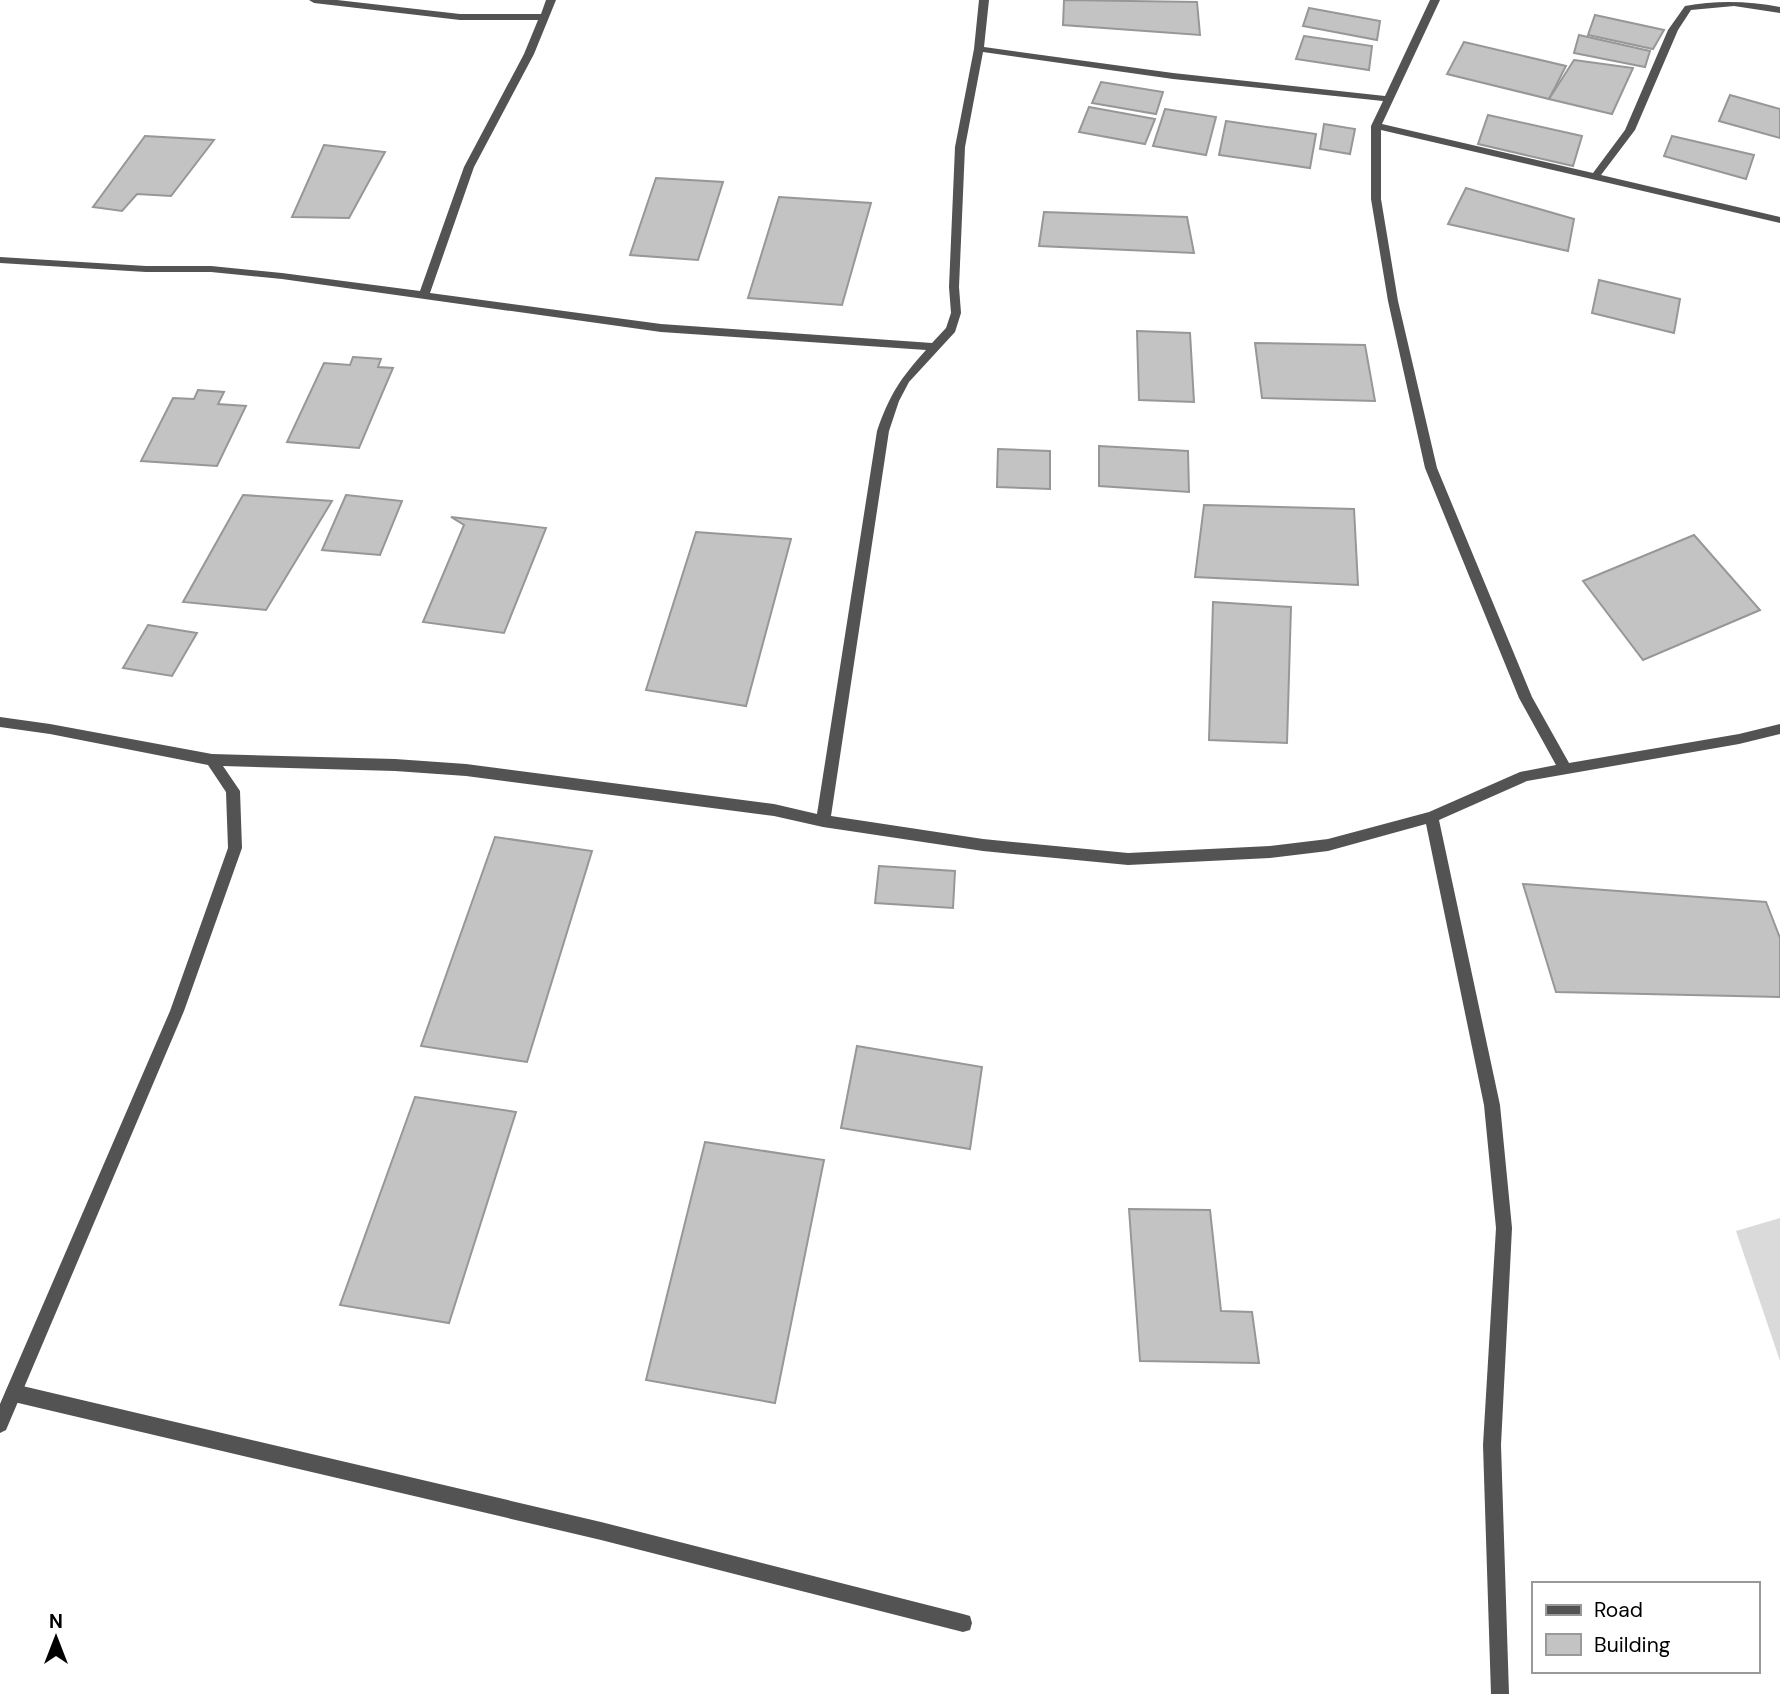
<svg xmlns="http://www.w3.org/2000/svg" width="1780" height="1694" viewBox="0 0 1780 1694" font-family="'DM Sans',sans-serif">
<rect width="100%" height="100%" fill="#fff"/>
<polygon fill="#dadada" points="1780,1218 1780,1361 1736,1231"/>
<g fill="#c3c3c3" stroke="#979797" stroke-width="2">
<polygon points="1064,0 1197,2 1200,35 1063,25"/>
<polygon points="1309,8 1380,21 1377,40 1303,26"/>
<polygon points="1595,15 1664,30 1653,49 1588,35"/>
<polygon points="1579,35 1650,51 1645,67 1574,53"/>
<polygon points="1304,36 1372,46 1369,70 1296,59"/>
<polygon points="1464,42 1566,66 1549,99 1447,74"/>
<polygon points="1574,60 1633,68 1612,114 1549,99"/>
<polygon points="1101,82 1163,92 1156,114 1092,103"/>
<polygon points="1730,95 1780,109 1780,138 1719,121"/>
<polygon points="1089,107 1155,119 1145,144 1079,132"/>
<polygon points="1165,109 1216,117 1206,155 1153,146"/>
<polygon points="1488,115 1582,136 1573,166 1478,144"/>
<polygon points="1226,121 1316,134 1310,168 1219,155"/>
<polygon points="1324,124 1355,129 1350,154 1320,149"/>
<polygon points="145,136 214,140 171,196 137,194 122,211 93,207"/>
<polygon points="1672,136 1754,155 1746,179 1664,156"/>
<polygon points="324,145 385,152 349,218 292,217"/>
<polygon points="656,178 723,182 698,260 630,255"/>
<polygon points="1466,188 1574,219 1568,251 1448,224"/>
<polygon points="779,197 871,203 842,305 748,298"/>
<polygon points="1044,212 1187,217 1194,253 1039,246"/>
<polygon points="1599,280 1680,299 1674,333 1592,313"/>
<polygon points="1137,331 1190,333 1194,402 1139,400"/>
<polygon points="1255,343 1365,345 1375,401 1262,398"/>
<polygon points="353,357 381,359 378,367 393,368 359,448 287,442 324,363 350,365"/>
<polygon points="198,390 224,392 218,404 246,406 217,466 141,461 173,398 194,399"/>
<polygon points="1099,446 1188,451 1189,492 1099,486"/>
<polygon points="998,449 1050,451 1050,489 997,487"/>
<polygon points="243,495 332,501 266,610 183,602"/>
<polygon points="346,495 402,501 380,555 322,550"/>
<polygon points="1204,505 1354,509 1358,585 1195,577"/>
<polygon points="451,517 546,528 504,633 423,622 464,525"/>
<polygon points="696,532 791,539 746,706 646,690"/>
<polygon points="1694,535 1760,610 1643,660 1583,581"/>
<polygon points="1213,602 1291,607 1287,743 1209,740"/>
<polygon points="148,625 197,633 172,676 123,668"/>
<polygon points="495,837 592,851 527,1062 421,1046"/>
<polygon points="879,866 955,871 953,908 875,903"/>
<polygon points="1523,884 1766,902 1780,938 1780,997 1556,992"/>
<polygon points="857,1046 982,1067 970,1149 841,1128"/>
<polygon points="415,1097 516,1112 449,1323 340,1305"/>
<polygon points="705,1142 824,1160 775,1403 646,1380"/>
<polygon points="1129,1209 1210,1210 1221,1311 1252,1312 1259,1363 1140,1361"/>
</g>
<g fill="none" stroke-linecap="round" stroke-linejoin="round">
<polygon fill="#535353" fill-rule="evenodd" points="14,1384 601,1522 963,1614 970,1616 972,1623 970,1630 963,1632 601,1540 14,1402 8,1399 5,1393 8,1387"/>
<path fill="#535353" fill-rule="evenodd" d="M 309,0 L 337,0 L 460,14 L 541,14 L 546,0 L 556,0 L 534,54 L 474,167 L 430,293 L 661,324 L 932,343 L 946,328 L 951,313 L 949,287 L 955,147 L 974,49 L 979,0 L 989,0 L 984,47 L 1173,73 L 1385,96 L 1430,0 L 1440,0 L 1382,124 L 1593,173 L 1625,130 L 1668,30 L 1685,6 C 1717,0 1748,1 1780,7 L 1780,13 L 1734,6 L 1691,10 L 1678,30 L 1635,130 L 1601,175 L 1780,217 L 1780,223 L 1381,130 L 1381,199 L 1398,301 L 1437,468 L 1532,697 L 1569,763 L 1739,734 L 1780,724 L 1780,734 L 1739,744 L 1527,781 L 1439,820 L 1500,1105 L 1512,1228 L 1501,1445 L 1509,1694 L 1491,1694 L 1483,1445 L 1496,1228 L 1484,1105 L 1426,824 L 1328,851 L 1270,858 L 1128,865 L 983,851 L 823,827 L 774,816 L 466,776 L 395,771 L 223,766 L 240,791 L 242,848 L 184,1011 L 6,1430 L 0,1433 L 0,1404 L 170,1011 L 228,848 L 226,792 L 208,765 L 50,734 L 0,727 L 0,717 L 50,724 L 212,754 L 395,759 L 466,764 L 774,804 L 817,814 L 877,431 C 890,394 900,379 926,350 L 661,332 L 282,279 L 211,272 L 146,272 L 0,263 L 0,257 L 146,266 L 211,266 L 282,273 L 420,291 L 464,167 L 524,54 L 538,20 L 460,20 L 314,3 ZM 983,52 L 1173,79 L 1383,101 L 1371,126 L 1371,199 L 1388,301 L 1425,468 L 1519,698 L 1556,765 L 1520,772 L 1429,812 L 1328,839 L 1270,846 L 1128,853 L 983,839 L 831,816 L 889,431 L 899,401 L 909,382 L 955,332 L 961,313 L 959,287 L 965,147 Z"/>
</g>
<rect x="1532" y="1582" width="228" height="91" fill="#ffffff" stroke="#999999" stroke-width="2"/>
<rect x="1546" y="1605" width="35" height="10" fill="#535353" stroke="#999999" stroke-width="2"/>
<text x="1594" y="1617" font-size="21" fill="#000000">Road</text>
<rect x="1546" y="1634" width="35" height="21" fill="#c3c3c3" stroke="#999999" stroke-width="2"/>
<text x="1594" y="1652" font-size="21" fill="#000000">Building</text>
<g transform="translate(56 1638)" stroke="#ffffff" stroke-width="5" paint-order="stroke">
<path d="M0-5L12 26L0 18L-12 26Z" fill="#000000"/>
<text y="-10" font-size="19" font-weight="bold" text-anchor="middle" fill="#000000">N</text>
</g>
</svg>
